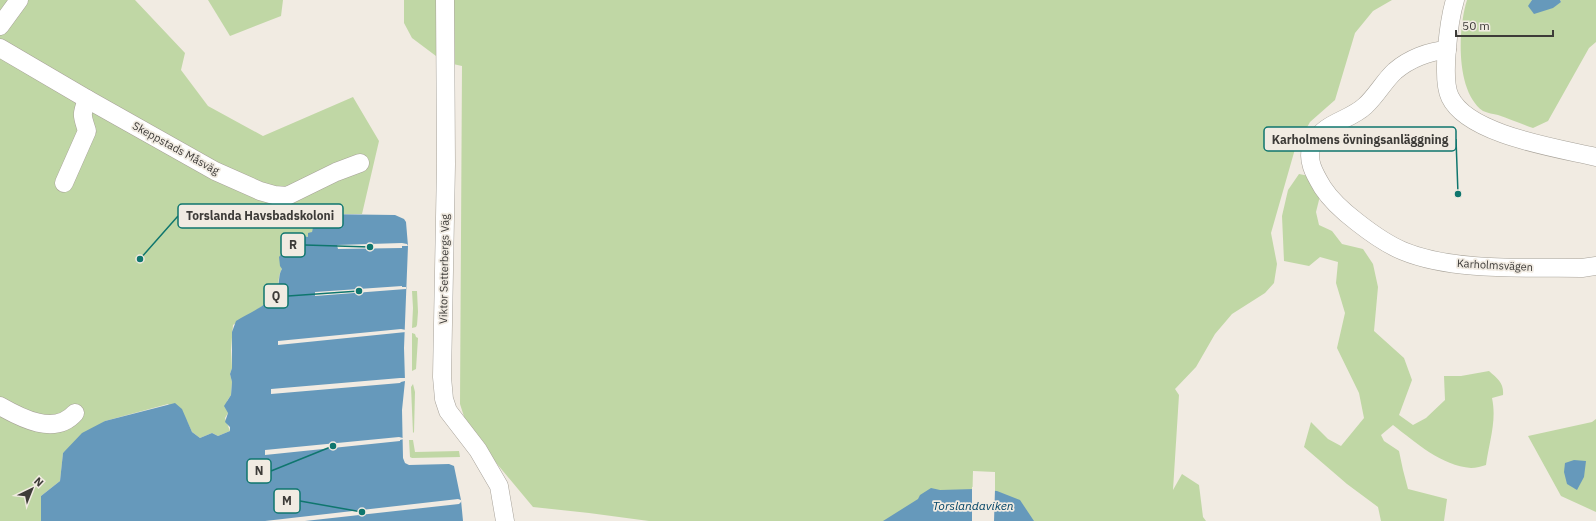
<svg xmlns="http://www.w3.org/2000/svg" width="1596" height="521" viewBox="0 0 1596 521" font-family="'IBM Plex Sans',sans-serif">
<rect width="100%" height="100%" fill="#f1ebe2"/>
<g fill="#c0d7a5">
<path d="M 0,0 L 135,0 L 185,53 L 181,70 L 208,106 L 263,136 L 353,97 L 379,141 L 362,214 L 320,214 L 312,232 L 308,237 L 304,236 L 300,241 L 288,246 L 280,262 L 282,269 C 278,275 279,283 277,290 C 271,303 246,317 233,325 L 231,350 L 232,368 L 230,374 L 232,382 L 231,395 L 227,401 L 228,413 L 225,418 L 230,431 L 218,436 L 212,433 L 200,438 L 192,432 L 187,421 L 168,404 L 105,421 L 63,453 L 60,481 L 41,496 L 41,521 L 0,521 Z"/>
<polygon points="208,0 283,0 281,16 230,36"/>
<polygon points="404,0 1392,0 1373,11 1355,33 1335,100 1310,122 1295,149 1271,233 1277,264 1274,283 1265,293 1232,314 1215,334 1196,367 1175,389 1179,395 1173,490 1182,474 1199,485 1203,517 1206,521 1018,521 995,512 995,472 973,471 972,506 889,521 649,521 589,513 533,507 468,429 460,404 462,66 444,62 412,38 404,23"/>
<path d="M 1467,0 L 1532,0 L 1529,6 L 1561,2 L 1560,0 L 1596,0 L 1596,42 L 1589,48 L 1548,121 L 1533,128 C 1521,124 1510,119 1498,115 C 1494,114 1487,113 1483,111 C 1455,91 1458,28 1467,0 Z"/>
<path d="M 1299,174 L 1309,176 L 1320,196 L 1316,212 L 1319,225 L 1332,231 L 1342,244 L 1363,249 L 1373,264 L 1378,287 L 1374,331 L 1404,358 L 1412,380 L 1399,415 L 1413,425 L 1426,418 L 1445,400 L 1444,376 L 1461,376 L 1489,371 C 1498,379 1504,383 1503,395 L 1492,398 C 1497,421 1489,442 1486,465 C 1482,466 1476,468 1471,468 C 1442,466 1415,442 1393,425 L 1381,435 L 1384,441 L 1399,451 L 1403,470 L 1408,489 L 1447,499 L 1444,521 L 1381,521 L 1378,507 L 1347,484 L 1304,447 L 1311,422 L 1328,439 L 1341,446 L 1364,418 L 1359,393 L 1337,348 L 1345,313 L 1336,283 L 1338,262 L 1320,257 L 1309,266 L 1284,261 L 1282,216 L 1288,190 Z"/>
<polygon points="412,291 417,291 418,312 417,325 416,327 412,328 413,308"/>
<polygon points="412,333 415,334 416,337 418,338 416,369 412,371"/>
<polygon points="413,384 415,392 414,432 413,433 411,387"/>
<polygon points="1596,419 1596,512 1561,496 1528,436 1592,422"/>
<polygon points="409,440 413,440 415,452 459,451 460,457 412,458 410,457"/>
</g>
<g fill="#69b">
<polygon points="1532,0 1560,0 1561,2 1553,8 1534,14 1528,6"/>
<path d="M 320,214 L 395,215 L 404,219 L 406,222 L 408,246 L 404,348 L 405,381 L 402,410 L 403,458 L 405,463 L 409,465 L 449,464 L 454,466 L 461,500 L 463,521 L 41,521 L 41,496 L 60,481 L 63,453 L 82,433 L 105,421 L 175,403 L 182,409 L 192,432 L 200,438 L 212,433 L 218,436 L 230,431 L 230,427 L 225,422 L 228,413 L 224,406 L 231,395 L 232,382 L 230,374 L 232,368 L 232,332 L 236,321 C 249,313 270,305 277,290 C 280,283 278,275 282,269 L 280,266 L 279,257 L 288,246 L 300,241 L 304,236 L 308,237 L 308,233 L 312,232 L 315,219 Z"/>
<polygon points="1574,460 1586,461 1584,477 1577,490 1567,484 1564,472 1565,463"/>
<polygon points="931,488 940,490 975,489 997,491 1020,500 1034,521 883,521 918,499 920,495"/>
</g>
<g fill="#f1ebe2">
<polygon points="402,243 407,244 408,246 402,246 402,248 338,249 337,245"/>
<polygon points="402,286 402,287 406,287 406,289 315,296 315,292"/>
<polygon points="401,329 406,330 406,332 278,345 278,341"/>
<polygon points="400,378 405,378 405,381 401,382 400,383 271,394 271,389"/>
<polygon points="399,437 403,438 404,439 400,440 400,441 265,455 265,450"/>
<polygon points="972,487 995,489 994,521 972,521"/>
<polygon points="458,499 461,500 461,502 459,504 305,521 265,521"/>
</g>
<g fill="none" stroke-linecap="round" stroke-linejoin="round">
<defs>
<g id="minor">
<polyline points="445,0 446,164 442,377 444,399 448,411 478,450 499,486 505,521"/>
<path d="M 1455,0 C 1449,20 1441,79 1450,97 C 1468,135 1558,148 1596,157"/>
<polyline points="0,26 19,0"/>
<polyline points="0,48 87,99 215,171 260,191 274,195 287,196 336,172 360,163"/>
<path d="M 1447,50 C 1429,51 1409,59 1395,71 C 1384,81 1377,95 1365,106 C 1349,121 1324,122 1313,144 C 1305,159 1315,175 1323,188 C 1332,202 1344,212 1357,222 C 1371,233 1386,244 1403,251 C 1454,272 1528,267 1582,268 L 1596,266"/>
<path d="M 64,183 L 87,131 C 82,115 81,116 87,99"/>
<path d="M 0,406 C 21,418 55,436 75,413"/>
</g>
</defs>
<use href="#minor" stroke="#a7a299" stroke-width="19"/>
<use href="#minor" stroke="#fff" stroke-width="18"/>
</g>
<g text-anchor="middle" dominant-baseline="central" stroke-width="3.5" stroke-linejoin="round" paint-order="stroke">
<g font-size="11" fill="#3d3b38" stroke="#f1ebe2">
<text transform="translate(176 148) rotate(29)">Skeppstads Måsväg</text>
<text transform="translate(1495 265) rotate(3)">Karholmsvägen</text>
<text transform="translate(444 269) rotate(-89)">Viktor Setterbergs Väg</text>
</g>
<g font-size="12" font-style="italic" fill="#004366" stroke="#f1ebe2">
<text x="973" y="505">Torslandaviken</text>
</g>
</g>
<path fill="none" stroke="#0f766e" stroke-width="1.5" d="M1458 194L1456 139M140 259L178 216M370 247L305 245M359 291L288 296M333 446L271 471M362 512L300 501"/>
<g fill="#0f766e" stroke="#f1ebe2" stroke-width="1.5">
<circle cx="1458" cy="194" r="4"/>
<circle cx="140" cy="259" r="4"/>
<circle cx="370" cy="247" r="4"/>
<circle cx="359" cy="291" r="4"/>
<circle cx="333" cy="446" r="4"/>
<circle cx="362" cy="512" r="4"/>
</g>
<g fill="#f1ebe2" stroke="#0f766e" stroke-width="1.5">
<rect x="1264" y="127" width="192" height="24" rx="4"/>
<rect x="178" y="204" width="165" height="24" rx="4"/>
<rect x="281" y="233" width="24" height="24" rx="4"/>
<rect x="264" y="284" width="24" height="24" rx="4"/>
<rect x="247" y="459" width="24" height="24" rx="4"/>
<rect x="274" y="489" width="26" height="24" rx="4"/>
</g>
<g font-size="12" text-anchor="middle" font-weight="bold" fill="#3d3b38">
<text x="1360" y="144">Karholmens övningsanläggning</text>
<text x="260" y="220">Torslanda Havsbadskoloni</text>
<text x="293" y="249">R</text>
<text x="276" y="300">Q</text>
<text x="259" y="475">N</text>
<text x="287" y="505">M</text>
</g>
<g transform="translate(32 489) rotate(43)" stroke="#f1ebe2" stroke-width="3" paint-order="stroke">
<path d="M0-3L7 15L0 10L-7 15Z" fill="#3d3b38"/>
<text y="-6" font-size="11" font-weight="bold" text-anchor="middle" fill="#3d3b38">N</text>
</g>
<path d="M1456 30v6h97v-6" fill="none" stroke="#3d3b38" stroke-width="2"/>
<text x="1462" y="30" font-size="12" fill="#3d3b38" stroke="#f1ebe2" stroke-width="3" paint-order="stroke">50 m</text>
</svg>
